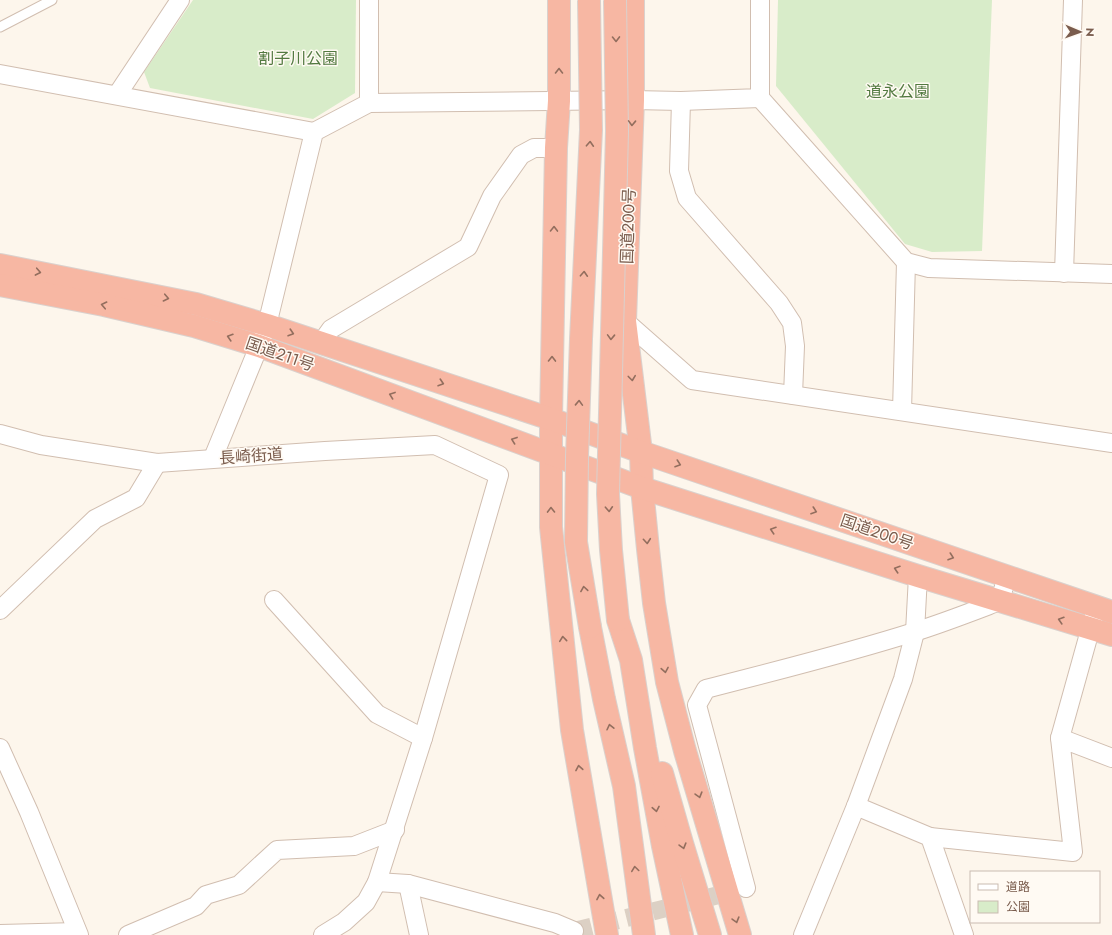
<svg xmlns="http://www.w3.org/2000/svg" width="1112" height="935" viewBox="0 0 1112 935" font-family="Jost,'Noto Sans JP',sans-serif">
<rect width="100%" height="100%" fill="#fdf6ec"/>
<g fill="#d8ecc9">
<polygon points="193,0 356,0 355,93 313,119 150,88 144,72"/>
<polygon points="778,0 992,0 982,251 932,252 905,244 776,86"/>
</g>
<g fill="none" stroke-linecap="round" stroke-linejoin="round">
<polyline stroke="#dcd0c4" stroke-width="18" stroke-dasharray="18 9" stroke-linecap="butt" points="574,931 739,890"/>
<defs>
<polyline id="lane" points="0,27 52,0"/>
<g id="street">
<polyline points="0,74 314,132"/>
<polyline points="117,95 180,0"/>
<polyline points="760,98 906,262 929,268 1112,274"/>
<polyline points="681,101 679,171 687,198 779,303 792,323 795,346 793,395"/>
<polyline points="369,103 633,100 681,101 760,98 760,0"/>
<polyline points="1064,273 1073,0"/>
<polyline points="625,321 692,380 1112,443"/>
<polyline points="321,343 331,329 468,247 492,196 521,155 534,148 556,148"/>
<polyline points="902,411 906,262"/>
<polyline points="0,434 41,445 157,463 325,451 435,445 499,475 423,738 377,882 366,902 344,922 323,935"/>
<polyline points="213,458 259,346 267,325 314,132 369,103 369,0"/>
<polyline points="274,600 377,714 423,738"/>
<polyline points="0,610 95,519 136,498 157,463"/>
<polyline points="1060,738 1094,616"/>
<polyline points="0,748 29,812 79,935"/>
<polyline points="856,806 930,837 964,935"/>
<polyline points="930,837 1073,852 1060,738 1112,758"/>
<polyline points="377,882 408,884 555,923 574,931"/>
<polyline points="408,884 419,935"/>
<path d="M 746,888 L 697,705 L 706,689 C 775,671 845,654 914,632 C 943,623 971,612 1000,601 L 1007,576"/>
<polyline points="0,934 77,932"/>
<polyline points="128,935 196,906 206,895 239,885 277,850 354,846 395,830"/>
<polyline points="803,935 856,806 903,679 915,632 918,576"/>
</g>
<g id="highway">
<polyline points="559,0 559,101 556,148 551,419 551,527 572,730 607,935"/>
<polyline points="633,0 633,100 625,321 641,452 642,488 648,549 654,603 667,682 685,751 740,935"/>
<polyline points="0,265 196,304 267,325 551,419 641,452 1112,612"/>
<polyline points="0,285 104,305 194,326 259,346 642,488 918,576 1112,635"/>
<polyline points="618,620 631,660 645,748 663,846 682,935"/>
<polyline points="590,627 604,699 624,786 644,935"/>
<polyline points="662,773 682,843 710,935"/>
</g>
</defs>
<use href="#lane" stroke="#d1beb0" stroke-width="11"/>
<use href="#street" stroke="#d1beb0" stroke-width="20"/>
<use href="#highway" stroke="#dad1cd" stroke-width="24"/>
<use href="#lane" stroke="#fff" stroke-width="9"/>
<use href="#street" stroke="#fff" stroke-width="18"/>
<use href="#highway" stroke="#f7b7a3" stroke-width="22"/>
<defs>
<g id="highway-bridge">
<polyline points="589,0 591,130 581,339 577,457 576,542 590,627"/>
<polyline points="615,0 617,131 608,494 611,550 618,620"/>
</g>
</defs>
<use href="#highway-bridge" stroke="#dad1cd" stroke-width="24" stroke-linecap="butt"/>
<use href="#highway-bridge" stroke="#f7b7a3" stroke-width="22"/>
</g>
<defs><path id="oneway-chevron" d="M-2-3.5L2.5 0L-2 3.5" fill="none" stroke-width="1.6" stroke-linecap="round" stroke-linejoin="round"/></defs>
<g stroke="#936e5e">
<use href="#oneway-chevron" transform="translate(616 39) rotate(89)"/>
<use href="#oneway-chevron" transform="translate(559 71) rotate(-90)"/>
<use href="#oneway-chevron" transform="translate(632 123) rotate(92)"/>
<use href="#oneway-chevron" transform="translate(590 144) rotate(-87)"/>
<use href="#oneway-chevron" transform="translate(554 229) rotate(-89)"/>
<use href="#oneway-chevron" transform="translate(38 272) rotate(11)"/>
<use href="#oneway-chevron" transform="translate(584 274) rotate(-87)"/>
<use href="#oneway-chevron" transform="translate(166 298) rotate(12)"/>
<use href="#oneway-chevron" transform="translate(104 305) rotate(-168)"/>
<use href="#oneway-chevron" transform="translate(291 333) rotate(18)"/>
<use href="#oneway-chevron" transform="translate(230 337) rotate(-163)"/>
<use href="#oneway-chevron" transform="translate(611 337) rotate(92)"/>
<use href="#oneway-chevron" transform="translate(552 359) rotate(-89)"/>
<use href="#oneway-chevron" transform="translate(632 378) rotate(83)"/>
<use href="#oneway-chevron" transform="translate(441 383) rotate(18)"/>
<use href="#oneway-chevron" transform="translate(392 395) rotate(-160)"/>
<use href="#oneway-chevron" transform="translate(579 403) rotate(-88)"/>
<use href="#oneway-chevron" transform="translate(514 440) rotate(-160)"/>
<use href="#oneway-chevron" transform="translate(678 464) rotate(19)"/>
<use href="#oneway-chevron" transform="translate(609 509) rotate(87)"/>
<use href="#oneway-chevron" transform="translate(551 510) rotate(-91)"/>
<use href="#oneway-chevron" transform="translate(814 511) rotate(19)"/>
<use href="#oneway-chevron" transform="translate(773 530) rotate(-162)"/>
<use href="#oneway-chevron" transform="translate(647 541) rotate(85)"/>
<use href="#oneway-chevron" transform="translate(951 557) rotate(19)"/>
<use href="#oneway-chevron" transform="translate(897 569) rotate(-162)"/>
<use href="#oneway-chevron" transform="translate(584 589) rotate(-99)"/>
<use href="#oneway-chevron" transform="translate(1061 620) rotate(-163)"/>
<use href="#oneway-chevron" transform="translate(563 639) rotate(-96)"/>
<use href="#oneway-chevron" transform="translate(665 670) rotate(80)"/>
<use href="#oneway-chevron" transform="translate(610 727) rotate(-103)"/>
<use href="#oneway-chevron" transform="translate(579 768) rotate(-100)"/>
<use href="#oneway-chevron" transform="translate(699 795) rotate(74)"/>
<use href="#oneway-chevron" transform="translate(656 809) rotate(79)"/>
<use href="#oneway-chevron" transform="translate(683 846) rotate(74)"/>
<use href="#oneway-chevron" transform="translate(635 869) rotate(-98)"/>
<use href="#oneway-chevron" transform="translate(600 897) rotate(-100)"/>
<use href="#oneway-chevron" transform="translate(736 920) rotate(74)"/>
</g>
<g text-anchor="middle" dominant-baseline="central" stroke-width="3" stroke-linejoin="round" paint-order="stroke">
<g font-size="16" fill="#537a41" stroke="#fffaf3">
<text x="298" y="58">割子川公園</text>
<text x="898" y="91">道永公園</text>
</g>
<g font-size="16" fill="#7a5c4d" stroke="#fffaf3">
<text transform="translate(628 226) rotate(-88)">国道200号</text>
<text transform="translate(280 354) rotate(19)">国道211号</text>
<text transform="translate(251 456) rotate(-4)">長崎街道</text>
<text transform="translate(877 532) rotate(19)">国道200号</text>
</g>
</g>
<rect x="970" y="871" width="130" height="52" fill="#fffaf3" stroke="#cabbb1"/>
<rect x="978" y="884" width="20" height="6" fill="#ffffff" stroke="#cabbb1"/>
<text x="1006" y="891" font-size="12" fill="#7a5c4d">道路</text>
<rect x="978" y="901" width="20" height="12" fill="#d8ecc9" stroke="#cabbb1"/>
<text x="1006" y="911" font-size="12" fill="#7a5c4d">公園</text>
<g transform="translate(1080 32) rotate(92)" stroke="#fffaf3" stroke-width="3" paint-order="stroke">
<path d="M0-3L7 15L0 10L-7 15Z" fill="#7a5c4d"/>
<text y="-6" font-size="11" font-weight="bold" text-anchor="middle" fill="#7a5c4d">N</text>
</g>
</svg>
